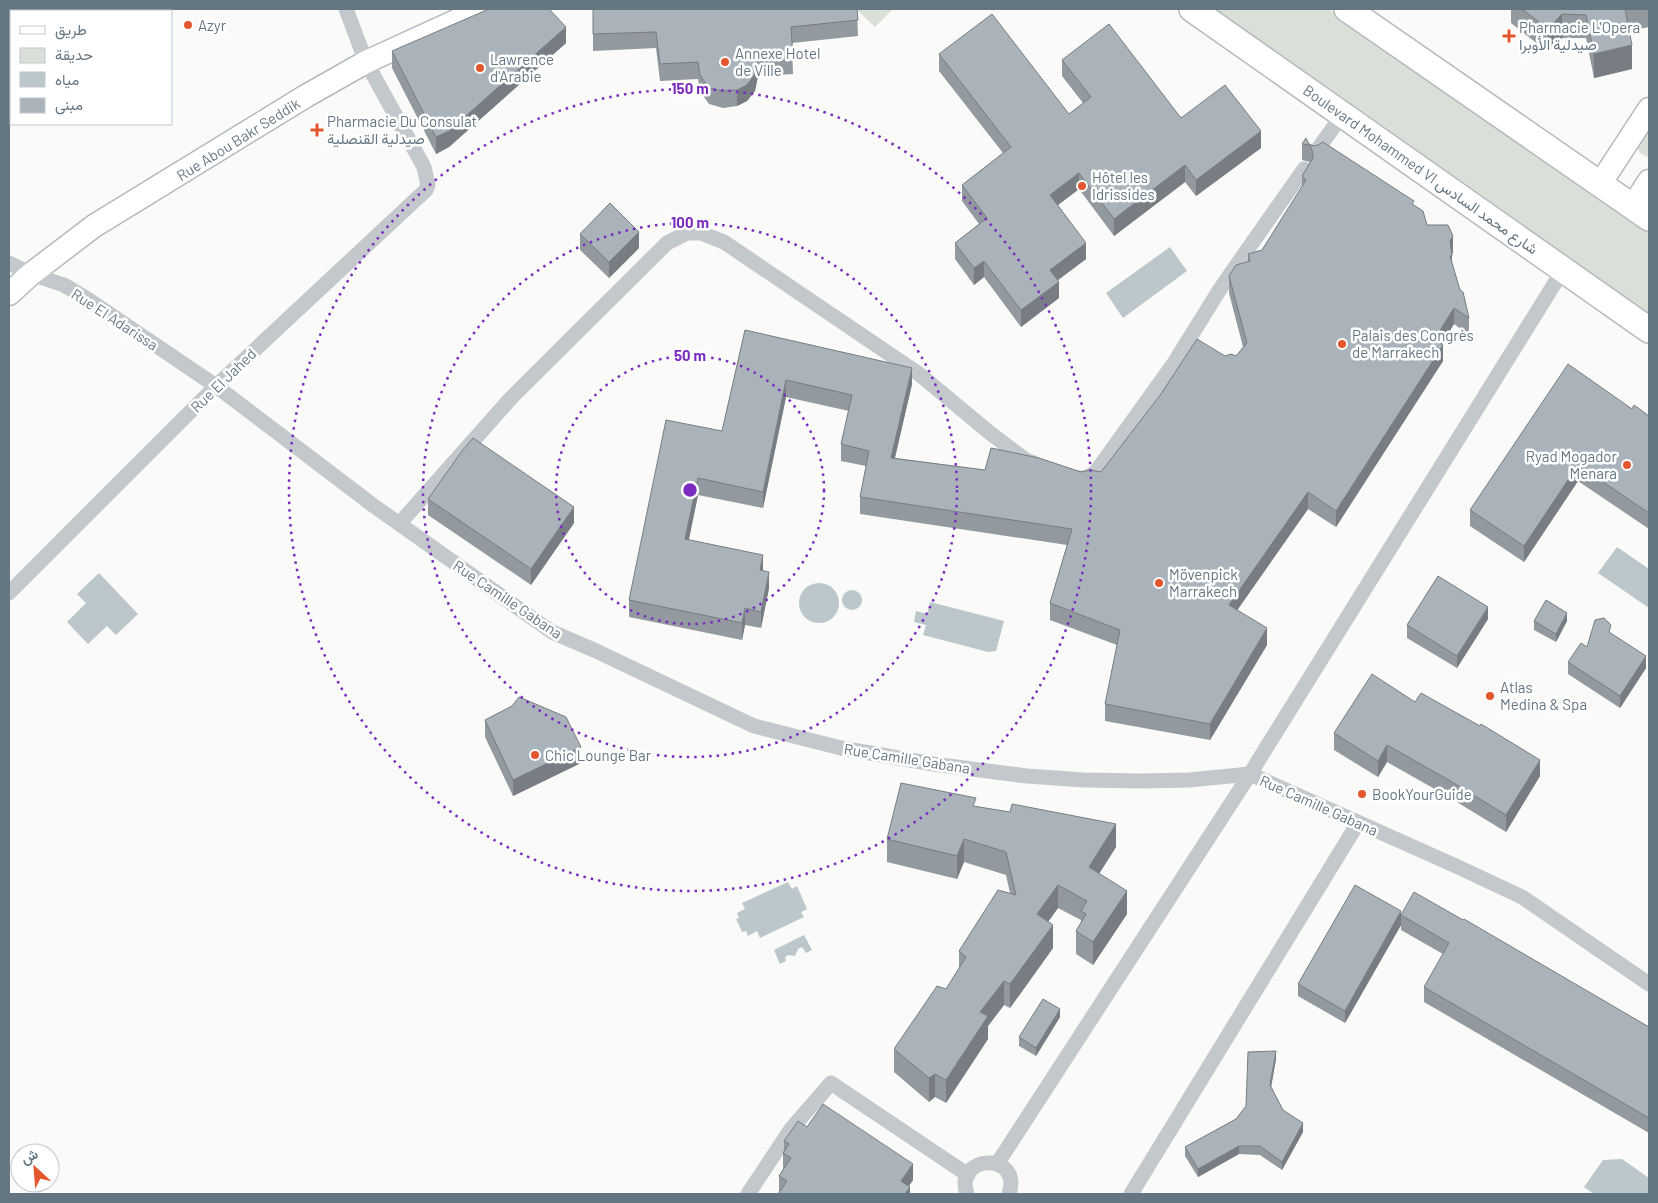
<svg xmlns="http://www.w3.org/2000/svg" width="1658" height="1203" viewBox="0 0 1658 1203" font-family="Barlow,Vazirmatn,sans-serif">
<rect width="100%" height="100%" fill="#fafaf8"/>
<g fill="#dadfd7">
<polygon points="856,9 893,9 875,27"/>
<polygon points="1199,9 1329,9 1649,231 1649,320"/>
<polygon points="1649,122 1649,158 1640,153 1637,147"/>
</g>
<g fill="#bbc7cb">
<polygon points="1170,247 1187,271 1123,318 1106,293"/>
<polygon points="1617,547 1649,569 1649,608 1598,573"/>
<polygon points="99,573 138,614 116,635 107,626 88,644 67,622 86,603 77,594"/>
<circle cx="819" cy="603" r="20"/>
<circle cx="852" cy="600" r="10"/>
<polygon points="930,602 1004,621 996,651 988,652 923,635 926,625 914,622 916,611 927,614"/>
<polygon points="788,882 792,889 797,886 807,909 801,912 804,917 760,938 757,931 748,936 746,931 742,932 736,919 739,918 737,913 745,909 742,903"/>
<polygon points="804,935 812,950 806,953 802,947 798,949 795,956 788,955 785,957 786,961 780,964 774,950"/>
<polygon points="1622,1159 1649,1178 1649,1194 1594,1194 1584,1187 1603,1160"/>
</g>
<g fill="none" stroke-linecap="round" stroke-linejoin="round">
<defs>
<g id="secondary">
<polyline points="1600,184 1649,109"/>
<polyline points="1633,206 1649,181"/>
<polyline points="9,294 31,274 94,226 306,96 366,62 482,9"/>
</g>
<g id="primary">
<polyline points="1192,9 1649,330"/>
<polyline points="1347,9 1649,218"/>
</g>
</defs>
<use href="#secondary" stroke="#b3babf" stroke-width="25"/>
<use href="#primary" stroke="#b5babe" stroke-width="28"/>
<g stroke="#c3c8cc" stroke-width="15">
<polyline points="21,11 22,9"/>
<polyline points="146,11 150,9"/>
<polyline points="9,39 11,34"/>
<polyline points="9,94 11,92"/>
<polyline points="1315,153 1343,114"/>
<polyline points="9,263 31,274 64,285 89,300 216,386 374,506 552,632 594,650 754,726 841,748 933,764 1027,776 1084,780 1142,781 1189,780 1250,774 1456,866 1522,897 1649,984"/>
<polyline points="1080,478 1083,479 1095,473 1174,363 1222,286 1304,169"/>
<polyline points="400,523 511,398 667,243 687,233 701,233 724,242 919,374 990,433 1026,460 1034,463"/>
<polyline points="9,593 216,386 426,190 428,185 424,167 366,62 346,9"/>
<polyline points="997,1164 1250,774 1563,270"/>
<polyline points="748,1194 791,1129 831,1083 968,1175"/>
<path d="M 967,1194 C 953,1154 1023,1151 1009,1194"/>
<polyline points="1131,1194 1358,823"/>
</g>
<use href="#secondary" stroke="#fff" stroke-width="22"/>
<use href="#primary" stroke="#fff" stroke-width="25"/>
</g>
<g fill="#929a9f">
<polygon points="593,9 857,9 858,36 792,43 793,74 758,76 755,91 747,101 737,106 723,108 709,104 700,91 698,79 660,81 656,48 593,51"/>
<polygon points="1511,9 1649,9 1649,27 1629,31 1632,69 1594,78 1586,38 1562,38 1548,52 1511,23"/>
<polygon points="566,43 449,147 436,154 392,68 392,51"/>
<polygon points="939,54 1069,114 1083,103 1062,76 1062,60 1181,118 1261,148 1196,196 1185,182 1114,236 1079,189 1058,205 1086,259 1058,280 1059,298 1021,327 984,277 974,285 955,259 955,243 979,224 962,201 962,185 1003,153 939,71"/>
<polygon points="1302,144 1309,144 1414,205 1427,225 1453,252 1452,254 1452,264 1469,318 1469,335 1454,324 1442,344 1443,361 1336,527 1308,509 1237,610 1267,645 1210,740 1105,721 1105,704 1117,645 1050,620 1050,603 1067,545 860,514 860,497 866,466 841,461 841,444 849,411 786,397 763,508 698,495 689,540 763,570 769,588 761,628 745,625 742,640 629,617 629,600 722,431 745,330 912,384 895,458 985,470 1101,472 1225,356 1236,356 1243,347 1229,293 1229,276 1248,262 1248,254 1262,250 1302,188 1302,176 1310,162 1302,160"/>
<polygon points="580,234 639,248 609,278 580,250"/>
<polygon points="1632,409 1649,416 1649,529 1578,481 1524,562 1470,526 1470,510"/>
<polygon points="428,499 574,523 531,585 428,515"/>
<polygon points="1488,619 1457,668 1407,638 1407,625"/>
<polygon points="1534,621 1567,621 1556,642 1534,630"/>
<polygon points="1611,633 1646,668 1620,708 1568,674 1568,662 1587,647"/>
<polygon points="1415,702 1540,776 1506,832 1447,796 1387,762 1378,777 1334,750 1334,733"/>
<polygon points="512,706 581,763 513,796 485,737 485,720"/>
<polygon points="976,806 1116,847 1099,873 1127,914 1093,965 1076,954 1076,931 1081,923 1081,920 1058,908 1048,922 1053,948 1010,1008 1004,1005 988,1026 988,1039 946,1103 935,1097 929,1102 894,1072 894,1049 946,989 959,969 959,951 1010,893 1006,875 964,862 957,879 887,862 887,839"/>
<polygon points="1401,914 1649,1027 1649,1133 1424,1002 1424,987 1443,954 1401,930 1401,925 1345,1023 1298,996 1298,984"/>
<polygon points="1060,1017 1036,1056 1019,1046 1019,1037"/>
<polygon points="1276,1059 1271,1087 1283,1110 1303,1132 1282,1170 1260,1155 1239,1154 1198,1177 1185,1156 1185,1147 1236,1119 1246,1106"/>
<polygon points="807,1127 913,1180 909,1186 910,1194 779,1192 779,1176 783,1169 783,1153 784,1151 784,1141"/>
</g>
<g fill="#777d82">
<polygon points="1562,14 1562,38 1548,52 1548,29"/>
<polygon points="566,27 566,43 449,147 436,154 436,137"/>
<polygon points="1632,45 1632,69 1594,78 1594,54"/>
<polygon points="758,60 758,76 755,91 747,101 737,106 737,90"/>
<polygon points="1261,131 1261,148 1196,196 1196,180"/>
<polygon points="1185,165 1185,182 1114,236 1114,219"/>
<polygon points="1079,173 1079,189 1050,211 1050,195"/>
<polygon points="639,232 639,248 609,278 609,262"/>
<polygon points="1453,236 1453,252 1451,256 1452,256 1452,272 1450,273 1450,241"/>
<polygon points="1086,243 1086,259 1050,286 1050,270"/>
<polygon points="984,261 984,277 974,285 974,268"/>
<polygon points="1059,282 1059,298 1021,327 1021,310"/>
<polygon points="1454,308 1454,324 1434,356 1434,340"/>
<polygon points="1443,345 1443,361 1336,527 1336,511"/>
<polygon points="912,368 912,384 891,474 891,458"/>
<polygon points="786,380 786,397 763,508 763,492"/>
<polygon points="1578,465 1578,481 1524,562 1524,546"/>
<polygon points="698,478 698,495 685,556 685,539"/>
<polygon points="1308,492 1308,509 1229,622 1229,605"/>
<polygon points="574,507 574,523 531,585 531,569"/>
<polygon points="763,555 763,571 760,570"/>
<polygon points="769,572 769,588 761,628 761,612"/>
<polygon points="1488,607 1488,619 1457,668 1457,656"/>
<polygon points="745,608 745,625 742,640 742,623"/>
<polygon points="1567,613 1567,621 1556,642 1556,634"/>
<polygon points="1267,628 1267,645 1210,740 1210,724"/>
<polygon points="1646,656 1646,668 1620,708 1620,696"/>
<polygon points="1387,745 1387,762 1378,777 1378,761"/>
<polygon points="581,747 581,763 513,796 513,780"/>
<polygon points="1540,760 1540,776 1506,832 1506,815"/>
<polygon points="1116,824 1116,847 1089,890 1089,867"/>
<polygon points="964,839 964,862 957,879 957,856"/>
<polygon points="1058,885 1058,908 1037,937 1037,914"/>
<polygon points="1127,891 1127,914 1093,965 1093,942"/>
<polygon points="1401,911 1401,925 1345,1023 1345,1011"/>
<polygon points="1053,925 1053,948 1010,1008 1010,984"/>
<polygon points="1004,981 1004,1005 988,1026 988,1039 946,1103 946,1080 980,1012"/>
<polygon points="1060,1009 1060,1017 1036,1056 1036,1048"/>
<polygon points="1276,1051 1276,1059 1270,1093 1270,1085"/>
<polygon points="935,1074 935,1097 929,1102 929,1078"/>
<polygon points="1303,1123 1303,1132 1282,1170 1282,1162"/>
<polygon points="1239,1146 1239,1154 1198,1177 1198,1169"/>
<polygon points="913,1164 913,1180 903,1194 901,1181"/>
<polygon points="910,1187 910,1194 905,1194"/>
</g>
<g fill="#aab3b9" stroke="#777d82">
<polygon points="489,9 549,9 566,27 449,131 436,137 392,51"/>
<polygon points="593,9 857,9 858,20 791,27 793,57 758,60 755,74 747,85 737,90 723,91 709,88 700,75 698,62 660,64 656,32 593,34"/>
<polygon points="1522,9 1625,9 1632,45 1594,54 1586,15 1562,14 1548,29"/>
<polygon points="992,14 1069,114 1091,97 1062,60 1109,24 1181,118 1225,85 1261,131 1196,180 1185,165 1114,219 1079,173 1050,195 1086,243 1050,270 1059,282 1021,310 984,261 974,268 955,243 987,218 962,185 1011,147 939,54"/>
<polygon points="1306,138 1309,144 1314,146 1318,145 1323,142 1414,201 1412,204 1423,211 1427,225 1448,225 1453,236 1450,241 1452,256 1450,256 1460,290 1463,292 1469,318 1454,308 1434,340 1443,345 1336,511 1308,492 1229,605 1267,628 1210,724 1105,704 1120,630 1050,603 1072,529 860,497 869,451 841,444 852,395 786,380 763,492 698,478 685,539 763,555 760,570 769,572 761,612 745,608 742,623 629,600 666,420 722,431 745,330 912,368 891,458 985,470 991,448 1039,458 1081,472 1090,470 1101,472 1161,394 1197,339 1225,356 1231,354 1236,356 1247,343 1229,276 1236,265 1250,261 1248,254 1262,250 1306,180 1302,176 1313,158 1313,153 1310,145 1302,144"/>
<polygon points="610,203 639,232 609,262 580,234"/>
<polygon points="1568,364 1632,409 1634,405 1649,416 1649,513 1578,465 1524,546 1470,510"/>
<polygon points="473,438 574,507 531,569 428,499 462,451"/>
<polygon points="1438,576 1488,607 1457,656 1407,625"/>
<polygon points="1546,600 1567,613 1556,634 1534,621"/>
<polygon points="1604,618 1611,625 1609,632 1646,656 1620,696 1568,662 1581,643 1587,647 1595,620"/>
<polygon points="1372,674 1415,702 1421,693 1480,726 1481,724 1540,760 1506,815 1447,779 1387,745 1378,761 1334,733"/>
<polygon points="519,697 566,717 581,747 513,780 485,720 512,706"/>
<polygon points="901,783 976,798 973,806 1010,812 1012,804 1116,824 1089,867 1127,891 1093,942 1076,931 1086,914 1081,911 1087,901 1058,885 1037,914 1053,925 1010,984 1004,981 980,1012 988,1016 946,1080 935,1074 929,1078 894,1049 937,986 946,989 966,957 959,951 998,890 1016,895 1006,852 964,839 957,856 887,839"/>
<polygon points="1355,885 1401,911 1345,1011 1298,984"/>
<polygon points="1414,892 1463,920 1464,919 1649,1027 1649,1118 1424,987 1449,943 1401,915"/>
<polygon points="1043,999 1060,1009 1036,1048 1019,1037"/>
<polygon points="1276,1051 1270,1085 1283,1110 1303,1123 1282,1162 1260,1146 1239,1146 1198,1169 1185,1147 1236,1119 1246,1106 1248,1052"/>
<polygon points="823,1104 913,1164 901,1181 910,1187 905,1194 778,1194 787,1181 779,1176 791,1158 783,1153 789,1144 784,1141 798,1121 807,1127"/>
</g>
<g fill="none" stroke="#7b2cbf" stroke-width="2.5" stroke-dasharray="2.5 5">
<circle cx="690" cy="490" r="134"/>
<circle cx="690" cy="490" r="267"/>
<circle cx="690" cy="490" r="401"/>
</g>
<g fill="#e4572e" stroke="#fff" stroke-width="2">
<circle cx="188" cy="25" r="5"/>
<path d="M1506.5 28.5h5v5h5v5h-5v5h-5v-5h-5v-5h5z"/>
<circle cx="725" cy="62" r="5"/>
<circle cx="480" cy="68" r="5"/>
<path d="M314.5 122.5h5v5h5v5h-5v5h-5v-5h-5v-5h5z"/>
<circle cx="1082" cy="186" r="5"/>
<circle cx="1342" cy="344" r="5"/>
<circle cx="1627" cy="465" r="5"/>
<circle cx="1159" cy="583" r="5"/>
<circle cx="1490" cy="696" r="5"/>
<circle cx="535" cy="755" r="5"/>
<circle cx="1362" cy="794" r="5"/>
</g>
<g text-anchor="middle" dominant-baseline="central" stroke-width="5" stroke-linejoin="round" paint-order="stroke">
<g font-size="15" fill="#657683" stroke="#fff" text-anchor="start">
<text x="198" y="25">Azyr</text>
<text x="1519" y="27">Pharmacie L'Opera<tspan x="1519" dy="17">صيدلية الأوبرا</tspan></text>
<text x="735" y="53">Annexe Hotel<tspan x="735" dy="17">de Ville</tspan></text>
<text x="490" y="59">Lawrence<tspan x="490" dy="17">d'Arabie</tspan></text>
<text x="327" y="121">Pharmacie Du Consulat<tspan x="327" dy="17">صيدلية القنصلية</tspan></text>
<text x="1092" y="177">Hôtel les<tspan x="1092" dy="17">Idrissides</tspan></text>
<text x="1352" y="335">Palais des Congrès<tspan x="1352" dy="17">de Marrakech</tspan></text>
<text x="1617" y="456" text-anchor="end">Ryad Mogador<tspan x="1617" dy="17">Menara</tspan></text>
<text x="1169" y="574">Mövenpick<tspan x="1169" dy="17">Marrakech</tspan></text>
<text x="1500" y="687">Atlas<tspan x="1500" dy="17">Medina &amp; Spa</tspan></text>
<text x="545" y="755">Chic Lounge Bar</text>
<text x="1372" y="794">BookYourGuide</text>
</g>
<g font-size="15" fill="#657683" stroke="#fff">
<text transform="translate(238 139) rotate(-32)">Rue Abou Bakr Seddik</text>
<text transform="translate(1421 169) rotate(35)">Boulevard Mohammed VI شارع محمد السادس</text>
<text transform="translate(115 319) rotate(33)">Rue El Adarissa</text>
<text transform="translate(223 380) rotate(-44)">Rue El Jahed</text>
<text transform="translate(508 599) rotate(34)">Rue Camille Gabana</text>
<text transform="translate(907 758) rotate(9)">Rue Camille Gabana</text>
<text transform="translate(1319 805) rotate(24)">Rue Camille Gabana</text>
</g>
</g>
<circle cx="690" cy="490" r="8" fill="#7b2cbf" stroke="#fff" stroke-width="2.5"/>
<g font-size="15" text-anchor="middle" font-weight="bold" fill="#7b2cbf" stroke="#fff" stroke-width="5" stroke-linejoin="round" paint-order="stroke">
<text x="690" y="94">150 m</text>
<text x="690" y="228">100 m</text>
<text x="690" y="361">50 m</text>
</g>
<rect width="1658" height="1203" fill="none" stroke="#657683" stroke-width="20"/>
<rect x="10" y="10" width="162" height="115" fill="#ffffff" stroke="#c1c8cd"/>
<rect x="20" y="26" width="25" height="8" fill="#ffffff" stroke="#c1c8cd"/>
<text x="55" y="35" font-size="15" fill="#657683">طريق</text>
<rect x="20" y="48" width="25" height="15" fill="#dadfd7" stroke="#c1c8cd"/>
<text x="55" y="60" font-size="15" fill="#657683">حديقة</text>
<rect x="20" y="72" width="25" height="15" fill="#bbc7cb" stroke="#c1c8cd"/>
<text x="55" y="85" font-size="15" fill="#657683">مياه</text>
<rect x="20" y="98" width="25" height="15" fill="#aab3b9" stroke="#c1c8cd"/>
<text x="55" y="110" font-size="15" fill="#657683">مبنى</text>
<g transform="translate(35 1168) rotate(334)"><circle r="24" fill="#ffffff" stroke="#c1c8cd"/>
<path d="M0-4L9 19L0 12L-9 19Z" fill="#e4572e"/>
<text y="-8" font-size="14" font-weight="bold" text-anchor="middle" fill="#657683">ش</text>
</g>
</svg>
